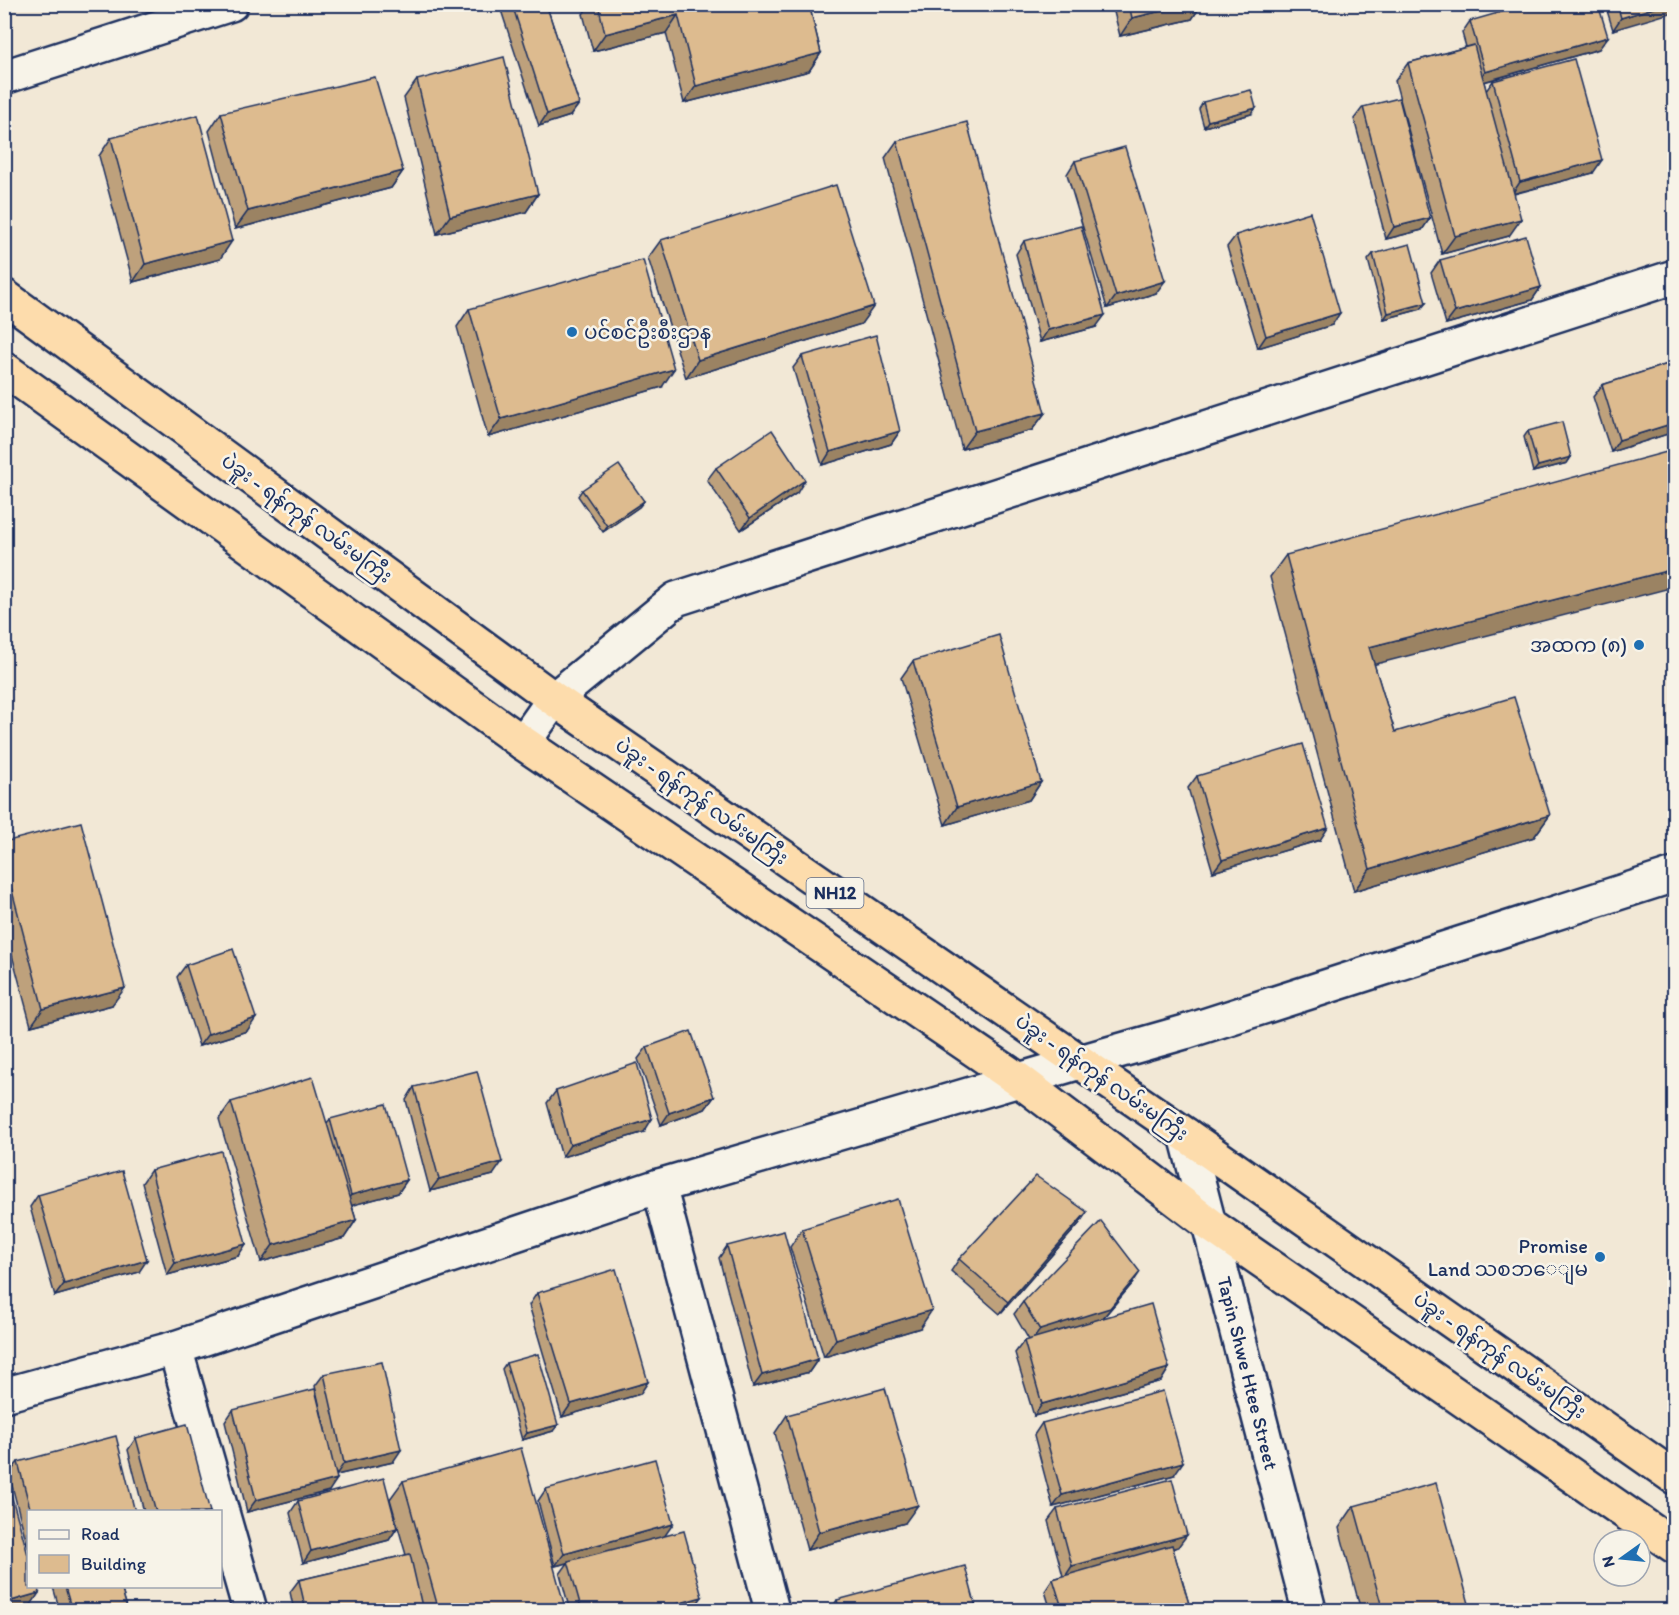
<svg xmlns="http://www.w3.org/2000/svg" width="1679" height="1615" viewBox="0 0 1679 1615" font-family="Itim,'Noto Sans Myanmar',sans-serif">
<rect width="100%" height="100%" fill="#f2e8d6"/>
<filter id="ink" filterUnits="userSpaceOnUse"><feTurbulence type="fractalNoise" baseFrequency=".0167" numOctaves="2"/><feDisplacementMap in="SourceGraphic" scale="12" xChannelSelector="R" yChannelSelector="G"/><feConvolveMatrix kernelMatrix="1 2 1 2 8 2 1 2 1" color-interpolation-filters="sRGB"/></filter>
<g filter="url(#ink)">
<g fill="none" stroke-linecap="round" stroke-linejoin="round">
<defs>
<g id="minor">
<polyline points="4,77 231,4"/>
<polyline points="523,743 554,699 676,599 1674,277"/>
<polyline points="1186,1135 1309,1610"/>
<polyline points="659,1186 772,1610"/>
<polyline points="175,1348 250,1610"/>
<polyline points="4,1395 175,1348 659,1186 1080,1062 1185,1032 1674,875"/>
</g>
<g id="highway">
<polyline points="4,296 554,699 1186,1135 1674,1477"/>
<polyline points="4,369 523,743 1019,1080 1209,1224 1674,1546"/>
</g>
</defs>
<use href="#minor" stroke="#1b2f5e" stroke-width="38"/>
<use href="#highway" stroke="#1b2f5e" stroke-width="38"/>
<use href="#minor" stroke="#f7f3e8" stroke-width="33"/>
<use href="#highway" stroke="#fddcac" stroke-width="33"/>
</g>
<g fill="#bea17b" stroke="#1b2f5e" stroke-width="1.5">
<polygon points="499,4 546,4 579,104 570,116 539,126"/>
<polygon points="590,4 809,4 821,53 809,71 684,103 666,33 593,51 583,14"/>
<polygon points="1112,4 1202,4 1192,19 1120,36"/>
<polygon points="1605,4 1674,4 1613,30"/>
<polygon points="1470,21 1599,49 1484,82 1486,91 1493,81 1593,173 1514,194 1509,236 1442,254 1395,81 1408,63 1466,47 1462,33"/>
<polygon points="417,80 538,194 526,212 437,234 404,98"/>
<polygon points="1203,102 1251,114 1204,127 1199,109"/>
<polygon points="1363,107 1430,218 1422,230 1386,239 1354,119"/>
<polygon points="221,113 403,171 391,188 235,229 209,131"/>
<polygon points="111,138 220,259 133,282 99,156"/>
<polygon points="897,141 1045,413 1032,430 962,449 885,158"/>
<polygon points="1075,161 1156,293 1107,308 1067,174"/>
<polygon points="1236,235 1332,325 1258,348 1227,247"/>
<polygon points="661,240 861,324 686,378 648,258"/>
<polygon points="1024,241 1096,327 1040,342 1016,254"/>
<polygon points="1373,254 1421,309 1384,319 1368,260"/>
<polygon points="1440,260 1541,287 1532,300 1446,324 1431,273"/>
<polygon points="469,309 662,387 488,437 457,327"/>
<polygon points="802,356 900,431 891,444 822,465 793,368"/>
<polygon points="1674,362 1674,432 1611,452 1593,397 1602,385"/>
<polygon points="1528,431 1571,457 1567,463 1533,472 1524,437"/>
<polygon points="716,468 797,493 741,530 707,480"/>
<polygon points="582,490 644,501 639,507 603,532 578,496"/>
<polygon points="1286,555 1374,664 1395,732 1550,815 1534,837 1354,891 1270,577"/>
<polygon points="913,661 1041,782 1029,800 945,825 901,678"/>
<polygon points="1197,776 1320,840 1213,872 1188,788"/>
<polygon points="4,842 112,1005 31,1026 4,925"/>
<polygon points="186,965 247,1031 199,1046 177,977"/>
<polygon points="647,1047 714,1097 705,1109 661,1125 638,1059"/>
<polygon points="414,1087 493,1175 430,1191 406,1100"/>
<polygon points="556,1091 644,1132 562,1157 547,1103"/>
<polygon points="231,1102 327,1123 330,1119 407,1180 398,1193 352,1205 356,1220 344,1238 261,1262 219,1119"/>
<polygon points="151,1170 238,1256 167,1275 142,1183"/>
<polygon points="38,1195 139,1272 55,1296 30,1207"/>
<polygon points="1079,1224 1000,1314 951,1271 959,1259"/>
<polygon points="802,1229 920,1328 824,1357 790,1247"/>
<polygon points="727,1246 818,1359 809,1372 753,1387 719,1258"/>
<polygon points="1132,1284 1103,1318 1169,1368 1161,1381 1034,1416 1015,1353 1024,1341 1029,1340 1014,1314 1023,1302"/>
<polygon points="537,1293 640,1394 562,1417 529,1305"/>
<polygon points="506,1363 553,1431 522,1440 502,1369"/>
<polygon points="324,1374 393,1462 336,1475 329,1491 247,1512 225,1422 233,1410 326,1434 315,1386"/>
<polygon points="787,1415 905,1523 807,1550 775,1433"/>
<polygon points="1042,1423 1174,1475 1053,1507 1034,1435"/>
<polygon points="136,1438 210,1512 144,1512 128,1450"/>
<polygon points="18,1462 135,1512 28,1512 28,1548 9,1474"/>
<polygon points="403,1481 566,1611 294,1611 290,1592 299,1580 406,1555 390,1499"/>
<polygon points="546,1489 665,1536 693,1609 688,1611 570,1611 560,1574 568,1563 555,1566 538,1501"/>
<polygon points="298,1501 397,1528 389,1540 303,1563 290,1513"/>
<polygon points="1354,1506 1471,1611 1361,1611 1339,1528"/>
<polygon points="1057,1509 1178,1547 1173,1549 1191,1611 1051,1611 1045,1591 1053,1579 1063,1576 1048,1521"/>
<polygon points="53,1587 121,1587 128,1611 60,1611"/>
<polygon points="837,1600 977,1611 830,1611"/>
</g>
<g fill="#9b8364" stroke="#1b2f5e" stroke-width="1.5">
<polygon points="1190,4 1202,4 1192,19 1120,36 1132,18"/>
<polygon points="1666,4 1674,4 1674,12 1613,30 1621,18"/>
<polygon points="678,15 666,33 593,51 605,34"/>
<polygon points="1608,37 1599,49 1476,84 1485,72"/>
<polygon points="821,53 809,71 684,103 696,86"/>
<polygon points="579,104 570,116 539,126 547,114"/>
<polygon points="1256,108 1251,114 1204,127 1208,121"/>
<polygon points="1602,160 1593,173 1512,194 1520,182"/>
<polygon points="403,171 391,188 235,229 248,211"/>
<polygon points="538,194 526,212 437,234 450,216"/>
<polygon points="1430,218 1422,230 1386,239 1394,227"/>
<polygon points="1521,219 1509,236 1442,254 1455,236"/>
<polygon points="232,241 220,259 133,282 145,264"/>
<polygon points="1165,281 1156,293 1107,308 1116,296"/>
<polygon points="1541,287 1532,300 1446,324 1455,312"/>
<polygon points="1426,303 1421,309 1384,319 1388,313"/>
<polygon points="874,306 861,324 686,378 698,360"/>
<polygon points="1340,313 1332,325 1258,348 1266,336"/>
<polygon points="1105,315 1096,327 1040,342 1048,330"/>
<polygon points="674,369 662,387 488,437 501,419"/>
<polygon points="1045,413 1032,430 962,449 975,431"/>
<polygon points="1674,423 1674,432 1611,452 1619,440"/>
<polygon points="900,431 891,444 822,465 830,452"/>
<polygon points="1571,457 1567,463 1533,472 1538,466"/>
<polygon points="805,480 797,493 741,530 750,518"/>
<polygon points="644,501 639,507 603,532 607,526"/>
<polygon points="1674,569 1674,587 1353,670 1369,647"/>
<polygon points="1041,782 1029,800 945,825 957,807"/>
<polygon points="1550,815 1534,837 1354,891 1370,869"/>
<polygon points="1328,828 1320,840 1213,872 1222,860"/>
<polygon points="125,988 112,1005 31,1026 43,1009"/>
<polygon points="256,1018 247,1031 199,1046 208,1034"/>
<polygon points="714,1097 705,1109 661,1125 669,1113"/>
<polygon points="652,1119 644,1132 562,1157 570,1145"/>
<polygon points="502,1162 493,1175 430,1191 439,1179"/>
<polygon points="407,1180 398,1193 342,1208 351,1195"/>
<polygon points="1087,1212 1079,1224 1000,1314 1008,1302"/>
<polygon points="356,1220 344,1238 261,1262 273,1245"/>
<polygon points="246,1244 238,1256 167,1275 175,1263"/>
<polygon points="147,1260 139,1272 55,1296 64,1284"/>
<polygon points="1140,1272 1132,1284 1101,1320 1031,1342 1040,1330"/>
<polygon points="932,1310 920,1328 824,1357 836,1339"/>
<polygon points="818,1359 809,1372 753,1387 762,1375"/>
<polygon points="1169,1368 1161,1381 1034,1416 1042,1404"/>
<polygon points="648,1382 640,1394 562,1417 571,1404"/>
<polygon points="558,1425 553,1431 522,1440 527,1433"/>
<polygon points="401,1450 393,1462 336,1475 344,1463"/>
<polygon points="1183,1462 1174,1475 1053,1507 1062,1495"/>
<polygon points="337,1479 329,1491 247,1512 256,1500"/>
<polygon points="918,1505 905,1523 807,1550 819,1532"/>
<polygon points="673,1524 664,1537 555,1566 564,1554"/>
<polygon points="397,1528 389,1540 303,1563 311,1551"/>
<polygon points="1187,1535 1178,1547 1064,1578 1072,1566"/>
<polygon points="39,1593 31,1605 11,1611 4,1611 4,1603"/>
<polygon points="702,1597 693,1609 688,1611 651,1611"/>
</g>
<g fill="#ddbb8f" stroke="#1b2f5e" stroke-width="1.5">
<polygon points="512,4 546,4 579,104 547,114"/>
<polygon points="598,4 809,4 821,53 696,86 678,15 605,34"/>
<polygon points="1129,4 1190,4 1132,18"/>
<polygon points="1529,4 1598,4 1608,37 1485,72 1470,21"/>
<polygon points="1617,4 1666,4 1621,18"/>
<polygon points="1474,45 1521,219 1455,236 1408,63"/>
<polygon points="504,57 538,194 450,216 417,80"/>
<polygon points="1574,59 1602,160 1520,182 1493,81"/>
<polygon points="375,77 403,171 248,211 221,113"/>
<polygon points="1251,90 1256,108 1208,121 1203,102"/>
<polygon points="1399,98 1430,218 1394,227 1363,107"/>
<polygon points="198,115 232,241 145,264 111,138"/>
<polygon points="967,122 1045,413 975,431 897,141"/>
<polygon points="1125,147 1165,281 1116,296 1075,161"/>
<polygon points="836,185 874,306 698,360 661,240"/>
<polygon points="1310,212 1340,313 1266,336 1236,235"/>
<polygon points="1081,226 1105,315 1048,330 1024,241"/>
<polygon points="1526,236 1541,287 1455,312 1440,260"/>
<polygon points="1410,244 1426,303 1388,313 1373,254"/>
<polygon points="643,260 674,369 501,419 469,309"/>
<polygon points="876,335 900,431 830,452 802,356"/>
<polygon points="1674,362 1674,423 1619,440 1602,385"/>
<polygon points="1562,422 1571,457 1538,466 1528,431"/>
<polygon points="772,430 805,480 750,518 716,468"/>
<polygon points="1674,450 1674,569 1369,647 1395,732 1514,697 1550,815 1370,869 1286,555"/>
<polygon points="619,465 644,501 607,526 582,490"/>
<polygon points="999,635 1041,782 957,807 913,661"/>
<polygon points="1303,744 1328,828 1222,860 1197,776"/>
<polygon points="81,822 125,988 43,1009 4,860 4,842"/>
<polygon points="233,949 256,1018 208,1034 186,965"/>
<polygon points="691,1031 714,1097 669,1113 647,1047"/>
<polygon points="637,1063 652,1119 570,1145 556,1091"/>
<polygon points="477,1071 502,1162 439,1179 414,1087"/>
<polygon points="313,1077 356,1220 273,1245 231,1102"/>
<polygon points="386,1104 407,1180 351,1195 330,1119"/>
<polygon points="221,1151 246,1244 175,1263 151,1170"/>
<polygon points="122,1171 147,1260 64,1284 38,1195"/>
<polygon points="1036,1176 1087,1212 1008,1302 959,1259"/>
<polygon points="898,1199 932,1310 836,1339 802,1229"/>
<polygon points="1101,1221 1140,1272 1110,1308 1040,1330 1023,1302"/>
<polygon points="784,1231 818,1359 762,1375 727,1246"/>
<polygon points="616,1269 648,1382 571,1404 537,1293"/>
<polygon points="1151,1304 1169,1368 1042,1404 1024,1341"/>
<polygon points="538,1354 558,1425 527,1433 506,1363"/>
<polygon points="382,1362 401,1450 344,1463 324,1374"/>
<polygon points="885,1388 918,1505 819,1532 787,1415"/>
<polygon points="315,1389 337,1479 256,1500 233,1410"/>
<polygon points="1163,1391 1183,1462 1062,1495 1042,1423"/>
<polygon points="187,1424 210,1512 156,1512 136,1438"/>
<polygon points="116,1436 135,1512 31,1512 18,1462"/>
<polygon points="521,1448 566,1611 439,1611 403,1481"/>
<polygon points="655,1459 673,1524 564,1554 546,1489"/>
<polygon points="384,1478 397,1528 311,1551 298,1501"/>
<polygon points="1172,1479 1187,1535 1072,1566 1057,1509"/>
<polygon points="7,1480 28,1555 28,1587 38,1587 39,1593 4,1603 4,1481"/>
<polygon points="1436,1483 1471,1611 1383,1611 1354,1506"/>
<polygon points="684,1531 702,1597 651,1611 582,1611 568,1561"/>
<polygon points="1172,1545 1191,1611 1063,1611 1053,1579"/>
<polygon points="410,1554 423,1611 306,1611 299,1580"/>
<polygon points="965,1566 977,1611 840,1611 837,1600"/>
<polygon points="65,1587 121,1587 128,1611 72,1611"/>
</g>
</g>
<g fill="#1f6fb2" stroke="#f7f3e8" stroke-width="2">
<circle cx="572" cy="332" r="6"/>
<circle cx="1639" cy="645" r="6"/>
<circle cx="1600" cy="1257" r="6"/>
</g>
<g text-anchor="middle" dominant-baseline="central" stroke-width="5" stroke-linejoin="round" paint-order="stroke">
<rect fill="#f7f3e8" stroke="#5d6a87" stroke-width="1.5" x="806.5" y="878" width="57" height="30" rx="4.5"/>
<g font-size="18" font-weight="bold" fill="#1b2f5e">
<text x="835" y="893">NH12</text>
</g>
<g font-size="20" fill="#1b2f5e" stroke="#f7f3e8" text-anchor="end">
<text x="584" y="332" text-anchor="start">ပင်စင်ဦးစီးဌာန</text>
<text x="1627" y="645">အထက (၈)</text>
<text x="1588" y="1246">Promise<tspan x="1588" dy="23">Land သစၥာေျမ</tspan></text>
</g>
<g font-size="20" fill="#1b2f5e" stroke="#f7f3e8">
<text transform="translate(307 518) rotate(36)">ပဲခူး - ရန်ကုန် လမ်းမကြီး</text>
<text transform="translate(702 801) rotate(35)">ပဲခူး - ရန်ကုန် လမ်းမကြီး</text>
<text transform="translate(1102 1077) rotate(35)">ပဲခူး - ရန်ကုန် လမ်းမကြီး</text>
<text transform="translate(1500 1355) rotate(35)">ပဲခူး - ရန်ကုန် လမ်းမကြီး</text>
<text transform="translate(1248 1373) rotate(76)">Tapin Shwe Htee Street</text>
</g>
</g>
<rect width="1679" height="1615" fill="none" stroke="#f7f3e8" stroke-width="24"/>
<rect x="12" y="12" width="1655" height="1591" fill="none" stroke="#1b2f5e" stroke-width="2" filter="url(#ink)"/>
<rect x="27" y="1510" width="195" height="78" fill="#f7f3e8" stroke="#9fa5b1" stroke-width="1.5"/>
<rect x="39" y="1530" width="30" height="9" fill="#f7f3e8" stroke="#9fa5b1" stroke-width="1.5"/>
<text x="81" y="1540" font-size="18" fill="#1b2f5e">Road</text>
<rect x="39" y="1555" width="30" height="18" fill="#ddbb8f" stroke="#9fa5b1" stroke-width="1.5"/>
<text x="81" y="1570" font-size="18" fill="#1b2f5e">Building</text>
<g transform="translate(1622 1558) rotate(255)"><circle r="28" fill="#f7f3e8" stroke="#9fa5b1" stroke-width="1.5"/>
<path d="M0-4.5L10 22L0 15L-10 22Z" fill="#1f6fb2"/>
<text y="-9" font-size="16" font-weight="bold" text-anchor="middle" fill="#1b2f5e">N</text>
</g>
</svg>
